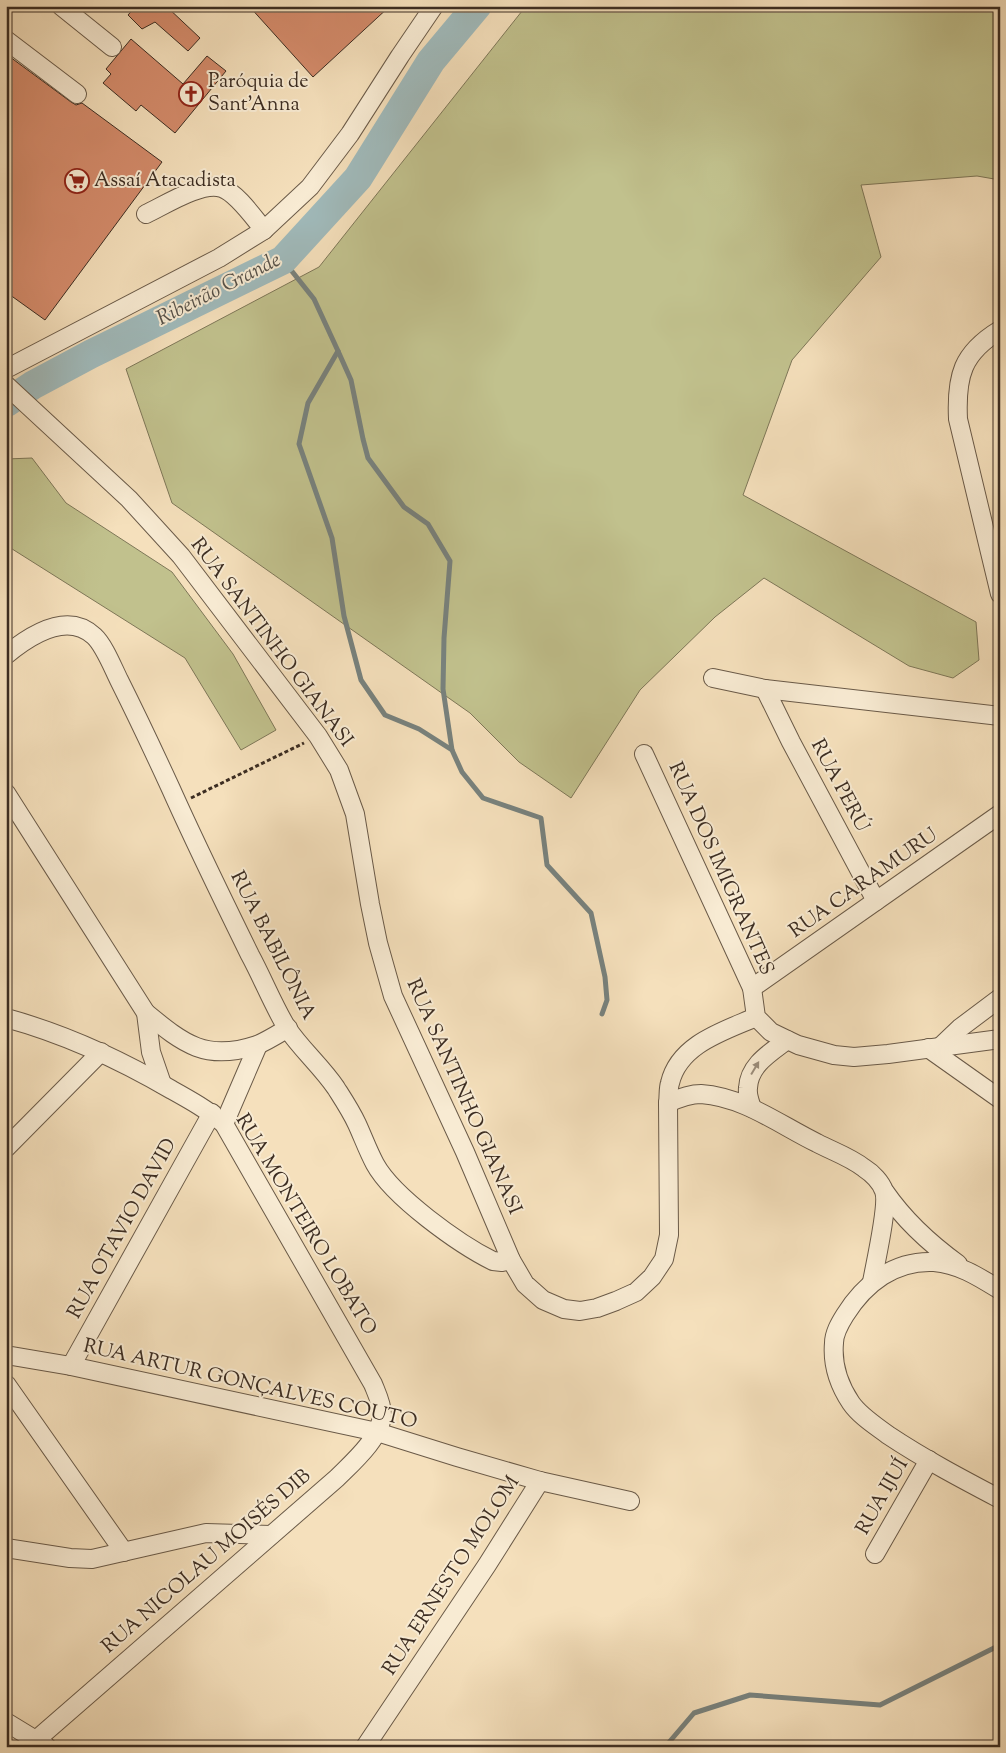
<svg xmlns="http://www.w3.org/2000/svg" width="1006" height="1753" viewBox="0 0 1006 1753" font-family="'Sorts Mill Goudy',serif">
<rect width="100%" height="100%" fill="#f5e0bc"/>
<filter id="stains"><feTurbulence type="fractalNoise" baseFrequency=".004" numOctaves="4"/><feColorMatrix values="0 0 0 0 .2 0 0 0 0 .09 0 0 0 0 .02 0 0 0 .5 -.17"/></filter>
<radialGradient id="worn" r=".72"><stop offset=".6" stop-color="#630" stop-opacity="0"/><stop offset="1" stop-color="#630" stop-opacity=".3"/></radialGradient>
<g fill="#c1c18d" stroke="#7e7758">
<polygon points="526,6 1000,6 1000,180 977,176 861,185 881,257 792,360 743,495 976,622 979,660 953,678 909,666 764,578 715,617 640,690 571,798 519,762 470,713 172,503 126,369 319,267"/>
<polygon points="32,458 66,503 172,572 233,654 276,730 241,750 185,658 9,547 6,548 6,459"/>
</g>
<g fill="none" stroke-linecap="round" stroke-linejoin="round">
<g stroke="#78827e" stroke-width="5">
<polyline points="283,260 314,299 338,351 308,403 299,444 332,538 344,616 361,680 385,715 419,729 452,750 462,772 483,798 541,818 547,865 591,913 605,977 607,1000 602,1014"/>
<polyline points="338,351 351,380 363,439 368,458 404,507 428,524 450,561 444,638 443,689 452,750"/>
<polyline points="665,1747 694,1713 750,1695 880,1705 998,1646"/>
</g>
<polyline stroke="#a0babb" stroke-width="29" points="6,403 33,385 91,354 283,260 358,178 431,61 477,6"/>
</g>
<g fill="#d48b6b" stroke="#3c2d22">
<polygon points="136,6 166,6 200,38 188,51 155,22 142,29 128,15"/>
<polygon points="249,6 390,6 313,77"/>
<polygon points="131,39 183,84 207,56 226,71 175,133 141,105 136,111 103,83 111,74 106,69"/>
<polygon points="6,54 71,102 76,105 82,103 162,162 45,320 6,292"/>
</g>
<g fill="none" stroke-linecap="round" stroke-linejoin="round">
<defs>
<g id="minor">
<polyline points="61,6 112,47"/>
<polyline points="6,40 77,94"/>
<path d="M 146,214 C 165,205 202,181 222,188 C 237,193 254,218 264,230"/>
<path d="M 1000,330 C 962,353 956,376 958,419 L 1000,594"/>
<polyline points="6,369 219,258 264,230 310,187 350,134 400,56 434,6"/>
<path d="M 6,385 L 129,499 L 181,556 L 318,736 L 339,770 L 355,814 L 370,904 L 378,943 L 393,996 L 465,1152 L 511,1260 L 525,1284 L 543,1300 L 564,1309 L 580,1311 L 597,1308 L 616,1301 L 636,1292 L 652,1277 L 664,1259 L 669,1235 L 668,1103 C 669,1096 668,1089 670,1083 C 679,1044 724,1031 756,1017"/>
<path d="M 6,655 C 29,636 67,611 94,636 C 104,645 113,668 119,680 C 137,716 154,752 171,789 C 196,845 223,900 250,955 C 263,979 273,1005 287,1028 C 301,1049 321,1066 336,1088 C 343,1099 351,1111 357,1124 C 363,1137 368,1151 375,1164 C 393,1197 459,1244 493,1261 L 502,1262 L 511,1260"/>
<polyline points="713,678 765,689 1000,716"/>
<polyline points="765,689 791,742 876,901"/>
<polyline points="644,754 752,988 756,1017 771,1032 798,1045 834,1055 854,1057 888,1054 1000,1039"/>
<polyline points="6,793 146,1013 151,1052 162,1084"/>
<polyline points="752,988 1000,814"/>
<path d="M 146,1013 C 184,1044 206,1062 257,1045 C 267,1041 278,1034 288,1028"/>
<path d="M 6,1018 C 65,1034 119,1059 172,1090 C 190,1100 208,1110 224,1124 L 373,1384 C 377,1394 382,1404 382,1414 C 382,1437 352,1463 337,1478 L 36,1740"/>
<polyline points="928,1048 1000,1099"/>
<polyline points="939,1048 960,1028 1000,998"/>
<path d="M 668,1103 C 679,1098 690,1094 701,1094 C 744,1097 780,1125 817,1143 C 832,1151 850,1157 864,1168 C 872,1173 881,1182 884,1191 C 889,1204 875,1265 872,1282"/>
<path d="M 752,1108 C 750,1102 747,1095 748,1088 C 749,1065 770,1053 787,1040"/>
<polyline points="224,1124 258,1045"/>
<polyline points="6,1148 101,1052"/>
<path d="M 885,1192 C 905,1221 929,1243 958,1264"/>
<path d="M 1000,1290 C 979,1277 959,1264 934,1262 C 895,1260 865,1283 845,1315 C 840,1323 834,1333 834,1343 C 832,1365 839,1385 851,1403 C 860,1416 876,1426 888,1435 C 924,1459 962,1479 1000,1499"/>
<polyline points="6,1355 71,1366 377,1432 457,1457 540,1481"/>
<polyline points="71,1366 212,1113"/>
<polyline points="6,1384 124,1552"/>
<polyline points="6,1548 70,1558 92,1559 206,1533 271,1535"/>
<polyline points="875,1554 929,1460"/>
<polyline points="6,1722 47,1747"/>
<polyline points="365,1747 487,1565 540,1481 630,1501"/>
</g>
</defs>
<use href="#minor" stroke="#6a5a48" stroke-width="20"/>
<polyline stroke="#3c2d22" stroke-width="3" stroke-dasharray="4 2.5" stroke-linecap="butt" points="191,798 304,743"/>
<use href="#minor" stroke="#f8ebd3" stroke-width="18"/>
</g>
<defs><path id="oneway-solid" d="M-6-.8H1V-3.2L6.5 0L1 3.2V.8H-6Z" transform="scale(1.25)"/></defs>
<use fill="#9a8c7a" href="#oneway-solid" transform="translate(755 1068) rotate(-59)"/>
<defs>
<symbol id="church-ring" viewBox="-11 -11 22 22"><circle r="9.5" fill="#f8ebd3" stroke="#8f2418" stroke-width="1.5"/><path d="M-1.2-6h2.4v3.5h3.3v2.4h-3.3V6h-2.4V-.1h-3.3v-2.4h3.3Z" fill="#8f2418"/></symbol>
<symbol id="supermarket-ring" viewBox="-11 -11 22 22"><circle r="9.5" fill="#f8ebd3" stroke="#8f2418" stroke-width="1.5"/><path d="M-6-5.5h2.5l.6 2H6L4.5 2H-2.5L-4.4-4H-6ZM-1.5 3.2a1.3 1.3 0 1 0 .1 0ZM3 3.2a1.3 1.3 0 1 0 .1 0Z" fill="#8f2418"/></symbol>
</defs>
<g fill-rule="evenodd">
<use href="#church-ring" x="177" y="80" width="28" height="28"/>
<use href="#supermarket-ring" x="63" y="167" width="28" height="28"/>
</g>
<g text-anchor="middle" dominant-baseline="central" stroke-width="4" stroke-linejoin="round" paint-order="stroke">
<g font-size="20" fill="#3c2d22" stroke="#f8ebd3" text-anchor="start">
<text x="208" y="82">Paróquia de<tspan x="208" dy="23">Sant'Anna</tspan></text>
<text x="94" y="181">Assaí Atacadista</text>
</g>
<g font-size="20" fill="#3c2d22" stroke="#f8ebd3">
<text transform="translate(271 643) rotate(53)">RUA SANTINHO GIANASI</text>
<text transform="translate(839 786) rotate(62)">RUA PERÚ</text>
<text transform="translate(720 869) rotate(66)">RUA DOS IMIGRANTES</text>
<text transform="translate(864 884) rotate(-35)">RUA CARAMURU</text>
<text transform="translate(272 946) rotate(63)">RUA BABILÔNIA</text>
<text transform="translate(463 1097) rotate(66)">RUA SANTINHO GIANASI</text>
<text transform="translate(305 1225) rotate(59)">RUA MONTEIRO LOBATO</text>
<text transform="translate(123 1229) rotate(-61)">RUA OTAVIO DAVID</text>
<text transform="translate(250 1385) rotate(13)">RUA ARTUR GONÇALVES COUTO</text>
<text transform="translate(883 1497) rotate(-60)">RUA IJUÍ</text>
<text transform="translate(207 1562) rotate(-41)">RUA NICOLAU MOISÉS DIB</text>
<text transform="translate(452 1576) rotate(-57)">RUA ERNESTO MOLOM</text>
</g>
<g font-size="21" font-style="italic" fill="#555048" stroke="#f8ebd3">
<text transform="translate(219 290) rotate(-27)">Ribeirão Grande</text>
</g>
</g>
<rect width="1006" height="1753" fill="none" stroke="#f5e0bc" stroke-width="25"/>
<rect x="8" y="8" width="991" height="1738" fill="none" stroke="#3c2d22" stroke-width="2.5"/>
<rect x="12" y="12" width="981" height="1728" fill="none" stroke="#3c2d22"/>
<rect width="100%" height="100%" filter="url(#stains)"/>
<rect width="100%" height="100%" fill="url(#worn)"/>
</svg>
